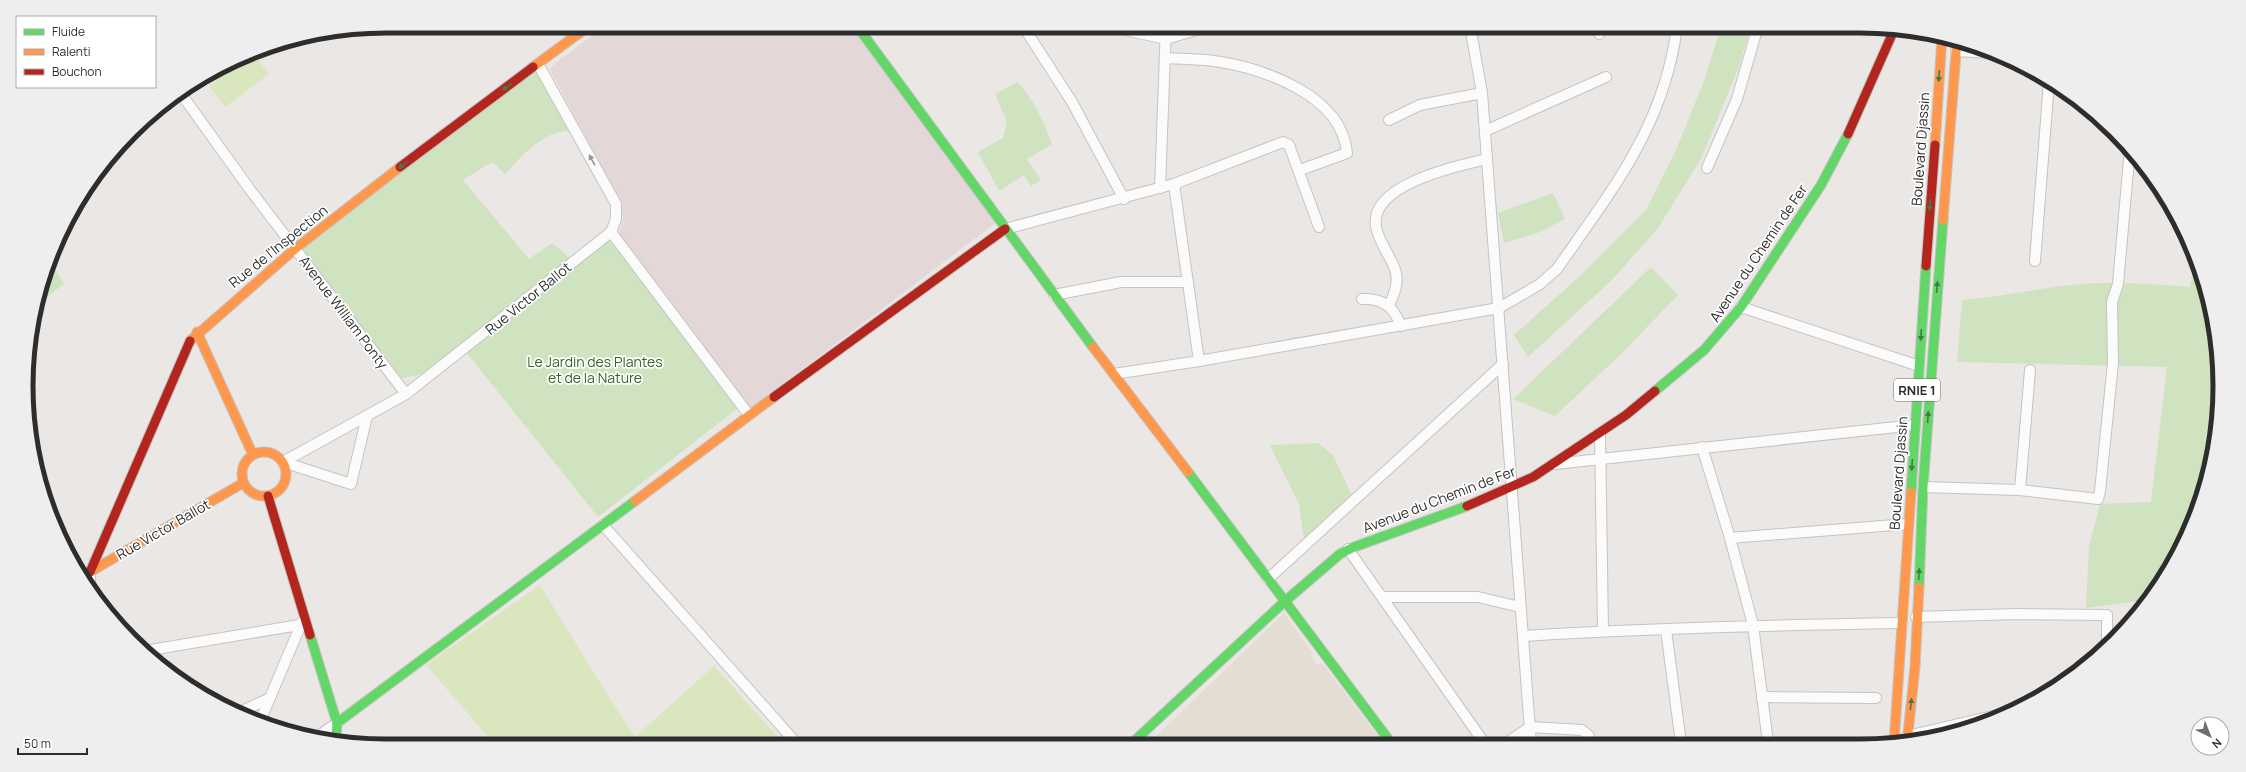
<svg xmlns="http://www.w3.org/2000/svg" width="2246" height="772" viewBox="0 0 2246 772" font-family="Manrope,sans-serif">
<rect width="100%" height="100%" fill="#eae7e4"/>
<polygon fill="#e4ddd3" points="1284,613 1312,652 1311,656 1317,665 1322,663 1384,744 1148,744"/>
<polygon fill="#e3d8d7" points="605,26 851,26 997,222 749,409 632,253 619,233 623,219 622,204 551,72 550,68 557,62"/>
<g fill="#d0e3c0">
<polygon points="1721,26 1751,26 1738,69 1702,157 1658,228 1612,280 1528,357 1514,335 1580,276 1646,210 1676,150 1704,81"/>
<path d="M 538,64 L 576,131 C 545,128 525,153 505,174 L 492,162 L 463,180 L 529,259 L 552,243 L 574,261 L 434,372 L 402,378 L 296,248 Z"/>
<path d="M 1017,82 C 1034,99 1043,121 1052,144 L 1027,159 L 1041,180 L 1031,186 L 1024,175 L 999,191 L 978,152 L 1003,138 L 1007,122 L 995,94 Z"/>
<polygon points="1553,193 1565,219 1540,232 1504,243 1498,213"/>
<polygon points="609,239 738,408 598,517 466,352"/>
<path d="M 2194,256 L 2201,270 L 2217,339 L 2219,409 L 2208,479 L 2172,566 L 2144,600 L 2086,608 L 2089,547 L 2100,504 L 2151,502 L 2167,367 L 1957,362 L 1962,300 C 1999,297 2035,289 2071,285 C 2111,280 2150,284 2190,287 Z"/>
<polygon points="52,264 64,284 40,302"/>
<polygon points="1651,267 1678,295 1620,355 1555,416 1513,399"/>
<polygon points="1318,443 1333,455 1354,500 1305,545 1299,504 1270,445"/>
</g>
<g fill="#dae6be">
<polygon points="253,53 269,74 225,107 209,86"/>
<polygon points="540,585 610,699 635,737 714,666 785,745 496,746 426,665"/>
</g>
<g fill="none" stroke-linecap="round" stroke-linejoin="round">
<defs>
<g id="street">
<polyline points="1023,26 1072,102 1124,199"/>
<polyline points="1107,26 1166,39 1209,26"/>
<polyline points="1470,26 1482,93 1531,744"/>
<polyline points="1599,34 1604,26"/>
<polyline points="1956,51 1993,53"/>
<path d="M 1165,58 C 1181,59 1198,59 1214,61 C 1263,68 1342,95 1347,153 L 1300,170"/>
<polyline points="182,95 251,191 406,394"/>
<polyline points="1389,120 1420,105 1482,93"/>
<polyline points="1485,131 1606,77"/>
<polyline points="1707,168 1737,99 1758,26"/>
<polyline points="1174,184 1199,361"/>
<polyline points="1160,188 1166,26"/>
<polyline points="1005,229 1174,184 1283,142 1289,145 1319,227"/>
<polyline points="611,232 749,415"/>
<polyline points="2035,261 2049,82"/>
<polyline points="1054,295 1121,282 1188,282"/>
<path d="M 1362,299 C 1383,298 1394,307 1401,326"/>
<path d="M 1389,305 C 1408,269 1387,262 1377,231 C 1363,185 1458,166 1487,159"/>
<polyline points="1741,307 1919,366"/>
<path d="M 1114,374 L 1199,361 L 1499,308 L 1540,284 L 1557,269 C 1612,190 1665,125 1677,26"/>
<polyline points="1600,433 1603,630"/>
<polyline points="1702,447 1730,538 1753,625 1768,743"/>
<polyline points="283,462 406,394 611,232 616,219 616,204 538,64"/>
<polyline points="283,462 351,484 367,416"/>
<polyline points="1555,464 1915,425"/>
<polyline points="1923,487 2020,490 2098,499 2100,491 2113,363 2112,302 2118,284 2130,148"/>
<polyline points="2020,490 2030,370"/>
<polyline points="603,525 798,745"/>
<polyline points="1730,538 1908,524"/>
<polyline points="1348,549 1485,744"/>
<polyline points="90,572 90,590"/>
<polyline points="1268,579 1503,364"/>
<polyline points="1383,597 1478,597 1520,607"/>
<polyline points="1916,617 2015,614 2107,615 2107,645"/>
<polyline points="1666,630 1681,743"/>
<path d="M 1523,636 C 1649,628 1775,625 1902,623"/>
<polyline points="144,651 299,625"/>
<polyline points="1762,697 1876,698"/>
<polyline points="242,711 268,699"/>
<polyline points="261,719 302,622"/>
<polyline points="1907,736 2010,712"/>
<polyline points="317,737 337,723"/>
<polyline points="1505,744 1530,727 1582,730 1589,736 1591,744"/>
</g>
<g id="fast">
<polyline points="857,26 1093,347"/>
<polyline points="1655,391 1704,350 1741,307 1821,185 1848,134"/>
<polyline points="1188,472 1392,744"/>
<polyline points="1911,492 1926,266"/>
<polyline points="1919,587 1923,487 1943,220"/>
<polyline points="310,635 337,723 336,739"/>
<polyline points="337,723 635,501"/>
<polyline points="1131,744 1284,602 1340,554 1354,547 1467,506"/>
</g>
<g id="slow">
<polyline points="533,67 589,26"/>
<polyline points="1935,145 1942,37"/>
<polyline points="1943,220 1957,40"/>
<polyline points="197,332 253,455"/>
<polyline points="190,341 296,248 400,167"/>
<polyline points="1093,347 1188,472"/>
<circle cx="264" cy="474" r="22"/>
<polyline points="635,501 774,397"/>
<polyline points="88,573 243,483"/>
<polyline points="1894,743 1911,492"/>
<polyline points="1907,743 1915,667 1919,587"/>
</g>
<g id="jam">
<polyline points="1848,134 1894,30"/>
<polyline points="400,167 533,67"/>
<polyline points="1926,266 1935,145"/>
<polyline points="774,397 1005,229"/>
<polyline points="268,496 310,635"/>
<polyline points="1467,506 1533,477 1626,415 1655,391"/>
<polyline points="90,572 190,341"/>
</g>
</defs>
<use href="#street" stroke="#c4c4c3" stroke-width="12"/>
<use href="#fast" stroke="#c4c4c3" stroke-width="11"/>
<use href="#slow" stroke="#c4c4c3" stroke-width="11"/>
<use href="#jam" stroke="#c4c4c3" stroke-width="11"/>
<use href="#street" stroke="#fcfbfb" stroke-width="10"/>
<use href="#fast" stroke="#63d668" stroke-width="9"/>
<use href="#slow" stroke="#ff974d" stroke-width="9"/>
<use href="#jam" stroke="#b3261e" stroke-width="9"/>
</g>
<defs><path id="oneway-solid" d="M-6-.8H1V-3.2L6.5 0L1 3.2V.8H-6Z"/></defs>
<g fill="#457948">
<use href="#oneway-solid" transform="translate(1939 76) rotate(94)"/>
<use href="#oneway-solid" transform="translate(507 87) rotate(144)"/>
<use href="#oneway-solid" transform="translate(403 165) rotate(142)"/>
<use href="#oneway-solid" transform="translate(1930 205) rotate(94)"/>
<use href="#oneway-solid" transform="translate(1937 287) rotate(-85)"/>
<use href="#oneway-solid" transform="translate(1921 335) rotate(94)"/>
<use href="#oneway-solid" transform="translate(1928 417) rotate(-86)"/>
<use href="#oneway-solid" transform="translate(1912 465) rotate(94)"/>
<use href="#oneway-solid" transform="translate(1919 574) rotate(-87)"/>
<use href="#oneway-solid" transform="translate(1911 704) rotate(-84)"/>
</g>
<use fill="#949494" href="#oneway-solid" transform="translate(592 160) rotate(-119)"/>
<g text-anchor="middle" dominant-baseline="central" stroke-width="3.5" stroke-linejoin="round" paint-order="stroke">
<rect fill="#fff" stroke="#6c6c6c" stroke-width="1" x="1894" y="379" width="46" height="22" rx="3"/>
<g font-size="13" font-weight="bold" fill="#2d2d2d">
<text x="1917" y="390">RNIE 1</text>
</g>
<g font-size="14" fill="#2d2d2d" stroke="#fff">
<text transform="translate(1920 149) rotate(-86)">Boulevard Djassin</text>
<text transform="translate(278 246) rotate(-39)">Rue de l'Inspection</text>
<text transform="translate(1758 253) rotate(-56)">Avenue du Chemin de Fer</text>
<text transform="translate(528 298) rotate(-39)">Rue Victor Ballot</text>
<text transform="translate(344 312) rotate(53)">Avenue William Ponty</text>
<text transform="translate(1898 473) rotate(-86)">Boulevard Djassin</text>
<text transform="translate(1439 499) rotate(-21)">Avenue du Chemin de Fer</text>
<text transform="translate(163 529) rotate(-30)">Rue Victor Ballot</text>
</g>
<g font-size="14" fill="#346521" stroke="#fff">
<text x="595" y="361">Le Jardin des Plantes<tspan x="595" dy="16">et de la Nature</tspan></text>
</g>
</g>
<path d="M0 0H2246V772H0ZM386 33H1860A353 353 0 0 1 2213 386V386A353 353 0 0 1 1860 739H386A353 353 0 0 1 33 386V386A353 353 0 0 1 386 33Z" fill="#eee" fill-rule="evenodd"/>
<path fill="none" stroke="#2d2d2d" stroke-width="5" d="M386 33H1860A353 353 0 0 1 2213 386V386A353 353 0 0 1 1860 739H386A353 353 0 0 1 33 386V386A353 353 0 0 1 386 33Z"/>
<rect x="16" y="16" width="140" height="72" fill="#ffffff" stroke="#ababab"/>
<rect x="24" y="29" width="20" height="6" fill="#63d668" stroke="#ababab"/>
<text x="52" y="36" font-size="12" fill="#2d2d2d">Fluide</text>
<rect x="24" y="49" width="20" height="6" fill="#ff974d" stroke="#ababab"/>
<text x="52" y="56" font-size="12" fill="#2d2d2d">Ralenti</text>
<rect x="24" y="69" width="20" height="6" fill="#b3261e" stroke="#ababab"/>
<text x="52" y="76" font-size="12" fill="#2d2d2d">Bouchon</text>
<g transform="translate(2210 736) rotate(137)"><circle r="19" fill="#ffffff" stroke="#ababab"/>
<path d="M0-3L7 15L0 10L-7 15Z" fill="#6f6e6d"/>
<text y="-6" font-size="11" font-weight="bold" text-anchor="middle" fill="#2d2d2d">N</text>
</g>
<path d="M18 748v6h69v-6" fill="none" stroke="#2d2d2d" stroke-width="2"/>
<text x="24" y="748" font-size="12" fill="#2d2d2d" stroke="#ffffff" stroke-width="3" paint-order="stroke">50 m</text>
</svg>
